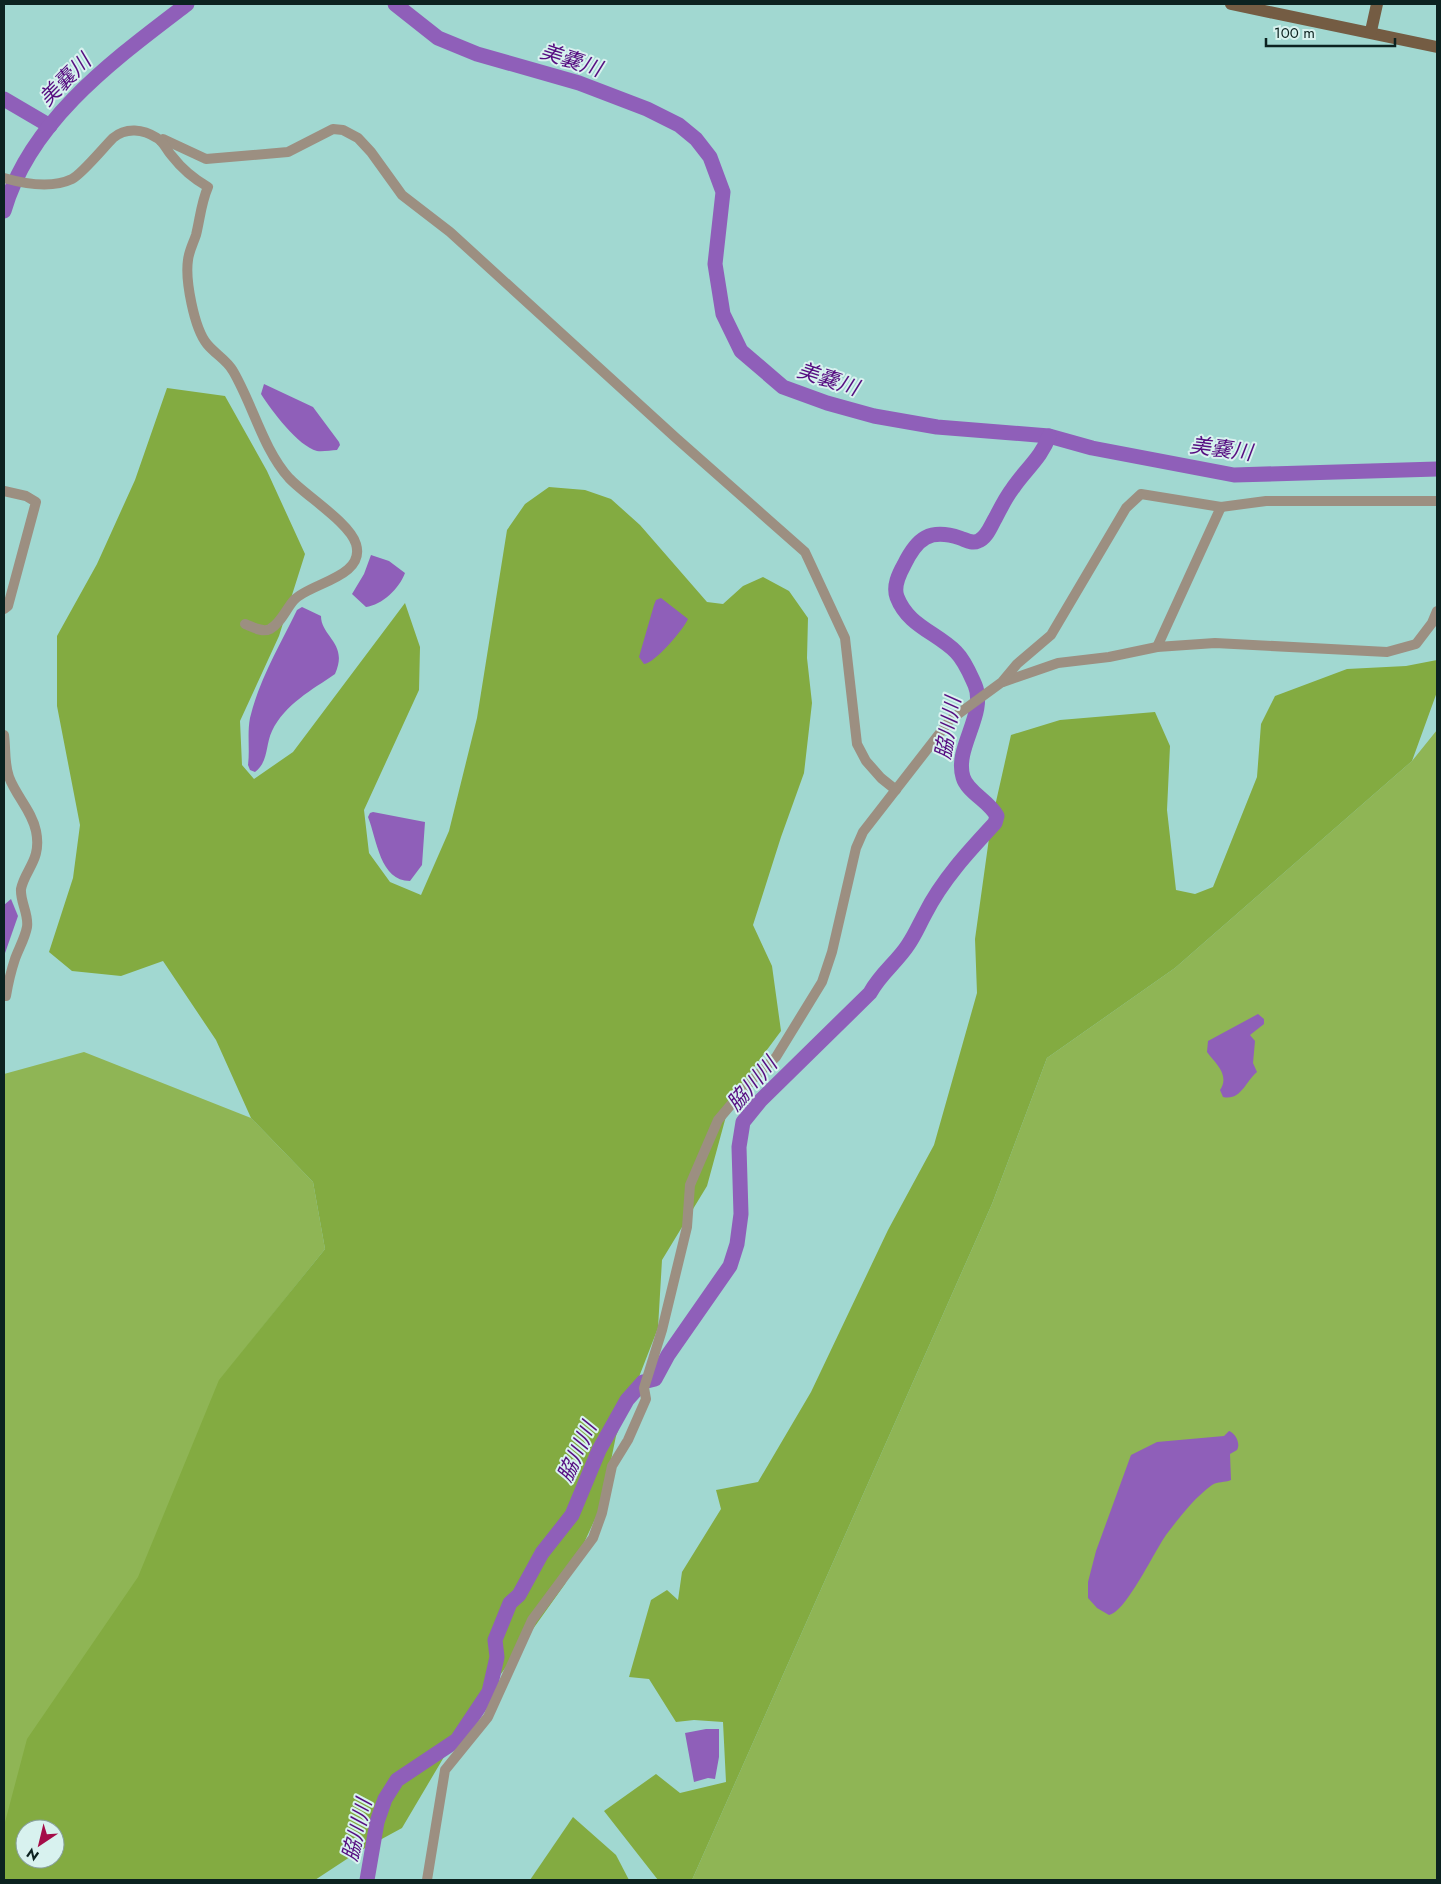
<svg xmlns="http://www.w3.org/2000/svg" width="1441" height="1884" viewBox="0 0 1441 1884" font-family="Jost,'Noto Sans JP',sans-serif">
<rect width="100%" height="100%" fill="#a1d8d1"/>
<g fill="#8fb555">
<polygon points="1437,730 1437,1880 692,1880 992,1204 1047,1058 1175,968 1412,761"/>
<polygon points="84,1052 251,1118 313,1182 325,1249 220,1380 143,1571 4,1860 4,1074"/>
</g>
<g fill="#83ab41" fill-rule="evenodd">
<path d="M 167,388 L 225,396 L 267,471 L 305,554 L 279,636 L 240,721 L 242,765 L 254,779 L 293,752 L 405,603 L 420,647 L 419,690 L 364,810 L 369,853 L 390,882 L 421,895 L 449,831 L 477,718 L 507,530 L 525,504 L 549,487 L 585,490 L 611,499 L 640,525 L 707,602 L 723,604 L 743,586 L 763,577 L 789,591 L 808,618 L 807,658 L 812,703 L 804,773 L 781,837 L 753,925 L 772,966 L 781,1031 L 731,1098 L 707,1186 L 662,1260 L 658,1328 L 616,1436 L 602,1504 L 565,1584 L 454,1740 L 402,1828 L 356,1853 L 315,1880 L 4,1880 L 4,1826 L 27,1739 L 138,1577 L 219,1380 L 325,1249 L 313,1182 L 251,1118 L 216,1040 L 163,961 L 121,976 L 72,971 L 49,952 L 73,878 L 80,825 L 57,706 L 57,636 L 97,564 L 135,480 ZM 25,1829 L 55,1829 L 55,1859 L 25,1859 Z"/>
<polygon points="1437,660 1437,692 1412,761 1175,968 1047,1058 992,1204 692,1880 658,1880 604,1811 656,1774 680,1793 726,1782 723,1722 694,1720 676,1722 649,1679 629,1677 651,1600 667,1590 678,1600 682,1572 721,1509 716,1490 758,1482 811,1392 888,1230 934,1145 977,993 975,939 991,824 1011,735 1060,720 1155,712 1170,746 1167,810 1176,890 1195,894 1213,887 1257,777 1261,724 1275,696 1347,669 1406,666"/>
<polygon points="573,1817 616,1855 629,1880 530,1880"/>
</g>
<g fill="#8f5fb9">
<path d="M 264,384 L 313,407 L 339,442 L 340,445 L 337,450 C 331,450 323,452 317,451 C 298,446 272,411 261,394 Z"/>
<path d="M 371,555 L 389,561 L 405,573 C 399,589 382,605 366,607 L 352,594 L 364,574 Z"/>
<path d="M 661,598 L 688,619 C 683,630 655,663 644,664 L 639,657 L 641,650 L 654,605 L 656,600 Z"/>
<path d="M 302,607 L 321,616 C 321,637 349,643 335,674 C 312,690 285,704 272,731 C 265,746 269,761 255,772 L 250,770 L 248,765 C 250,750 247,733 250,718 C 259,680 280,645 297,610 Z"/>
<path d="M 373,812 L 425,822 L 422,865 L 410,881 C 380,881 377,840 368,817 L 370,813 Z"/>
<polygon points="11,899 18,916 4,956 4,905"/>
<path d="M 1258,1014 L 1264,1019 L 1264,1024 L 1250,1035 L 1255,1041 L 1253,1063 L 1257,1072 C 1245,1082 1241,1101 1223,1097 L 1220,1090 C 1230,1075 1216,1064 1207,1052 L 1208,1041 Z"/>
<path d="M 1229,1431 C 1235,1433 1241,1443 1237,1450 L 1230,1454 L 1231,1480 C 1224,1483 1218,1481 1212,1485 C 1194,1498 1179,1518 1166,1535 C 1154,1552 1126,1612 1109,1615 L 1097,1608 L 1088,1598 L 1088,1582 L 1096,1551 L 1131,1455 L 1157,1442 L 1224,1436 Z"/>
<polygon points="706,1729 719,1729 719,1757 715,1779 708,1778 694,1782 685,1733"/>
</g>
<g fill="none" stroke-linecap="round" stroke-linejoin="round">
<g stroke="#8f5fb9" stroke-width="15">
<polyline points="395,4 438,38 477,54 579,83 647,109 679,125 696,139 710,157 723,192 715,264 723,314 741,351 783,387 827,403 874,416 937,427 1049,436 1092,448 1234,475 1437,469"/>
<polyline points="4,99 50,126"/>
<path d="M 4,211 C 30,120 115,59 187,4"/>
<path d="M 367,1880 L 377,1822 L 385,1799 L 397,1780 L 457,1740 L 489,1692 L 497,1657 L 495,1640 L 510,1603 L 519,1595 L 542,1553 L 572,1515 L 599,1450 L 627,1400 L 643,1382 L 655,1379 L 668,1355 L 730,1266 L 737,1244 L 741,1214 L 739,1147 L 743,1122 L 760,1101 L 870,993 C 880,974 897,962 908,945 C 915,935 919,925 925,914 C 942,880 969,851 995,823 L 997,816 C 989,801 967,792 963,777 C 954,748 987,714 975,685 C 970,674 965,661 956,652 C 936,632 908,626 897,597 C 893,586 899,574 904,565 C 917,538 930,528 960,538 C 966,540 972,544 978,541 C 987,538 991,525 996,517 C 1001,507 1006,497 1013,488 C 1025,470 1042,457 1049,436"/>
</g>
<g stroke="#9c8f81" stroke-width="10">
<polyline points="161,141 163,139 206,159 288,152 333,129 343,130 358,138 371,152 402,195 450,232 676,438 805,552 845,638 857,744 866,761 881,778 896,790"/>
<path d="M 4,178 C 25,184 51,189 72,179 C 82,174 104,147 113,138 C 126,127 143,129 157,138 C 164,142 167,151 172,156 C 182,169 194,179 208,187 C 201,203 200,219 196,235 C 193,244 189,251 188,260 C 185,280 194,328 207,344 C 215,354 227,360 233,371 C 253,405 263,449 289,478 C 306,496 350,523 356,544 C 366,577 310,583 294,600 C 286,609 281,623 270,629 C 262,633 253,627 245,624"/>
<polyline points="4,491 26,496 36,502 8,606 4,609"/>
<polyline points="1157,647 1221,507"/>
<polyline points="1003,682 1058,663 1109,657 1157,647 1215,643 1387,652 1416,644 1432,623 1437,611"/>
<path d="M 4,735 C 6,749 4,763 9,777 C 16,796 32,811 36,831 C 42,860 25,869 21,889 C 20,902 29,914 27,927 C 25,938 19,948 15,959 C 11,971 8,984 6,996 L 4,996"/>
<polyline points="427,1880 445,1770 488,1717 532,1620 593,1538 602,1513 612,1466 628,1440 646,1399 644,1388 662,1330 687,1227 690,1185 718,1120 751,1081 776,1057 822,982 832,952 856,848 863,832 950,720 1002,682 1017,664 1051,635 1126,508 1141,494 1221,507 1266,501 1437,501"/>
</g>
<g stroke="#745c43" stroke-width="12">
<polyline points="1231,4 1437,47"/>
<polyline points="1371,31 1377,4"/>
</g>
</g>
<g text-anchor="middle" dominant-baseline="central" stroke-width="4" stroke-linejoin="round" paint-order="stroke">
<g font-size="21" font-style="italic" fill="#560d81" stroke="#d8f2ef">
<text transform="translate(571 60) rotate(18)">美嚢川</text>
<text transform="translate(65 80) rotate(-45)">美嚢川</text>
<text transform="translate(828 379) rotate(18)">美嚢川</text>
<text transform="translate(1221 449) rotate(7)">美嚢川</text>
<text transform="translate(948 728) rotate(-80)">脇川川</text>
<text transform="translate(752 1084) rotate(-49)">脇川川</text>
<text transform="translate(577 1452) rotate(-65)">脇川川</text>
<text transform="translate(357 1830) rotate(-76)">脇川川</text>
</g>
</g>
<rect width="1441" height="1884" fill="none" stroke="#0c2220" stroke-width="10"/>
<g transform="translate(40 1844) rotate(215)"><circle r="24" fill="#d8f2ef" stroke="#869f9c"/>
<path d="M0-4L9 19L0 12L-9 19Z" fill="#a40d48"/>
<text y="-8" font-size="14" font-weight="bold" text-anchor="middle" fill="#0c2220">N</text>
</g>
<path d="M1266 38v8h129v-8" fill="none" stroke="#0c2220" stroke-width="2.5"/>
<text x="1274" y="38" font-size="15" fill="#0c2220" stroke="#d8f2ef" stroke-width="4" paint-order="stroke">100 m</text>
</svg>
